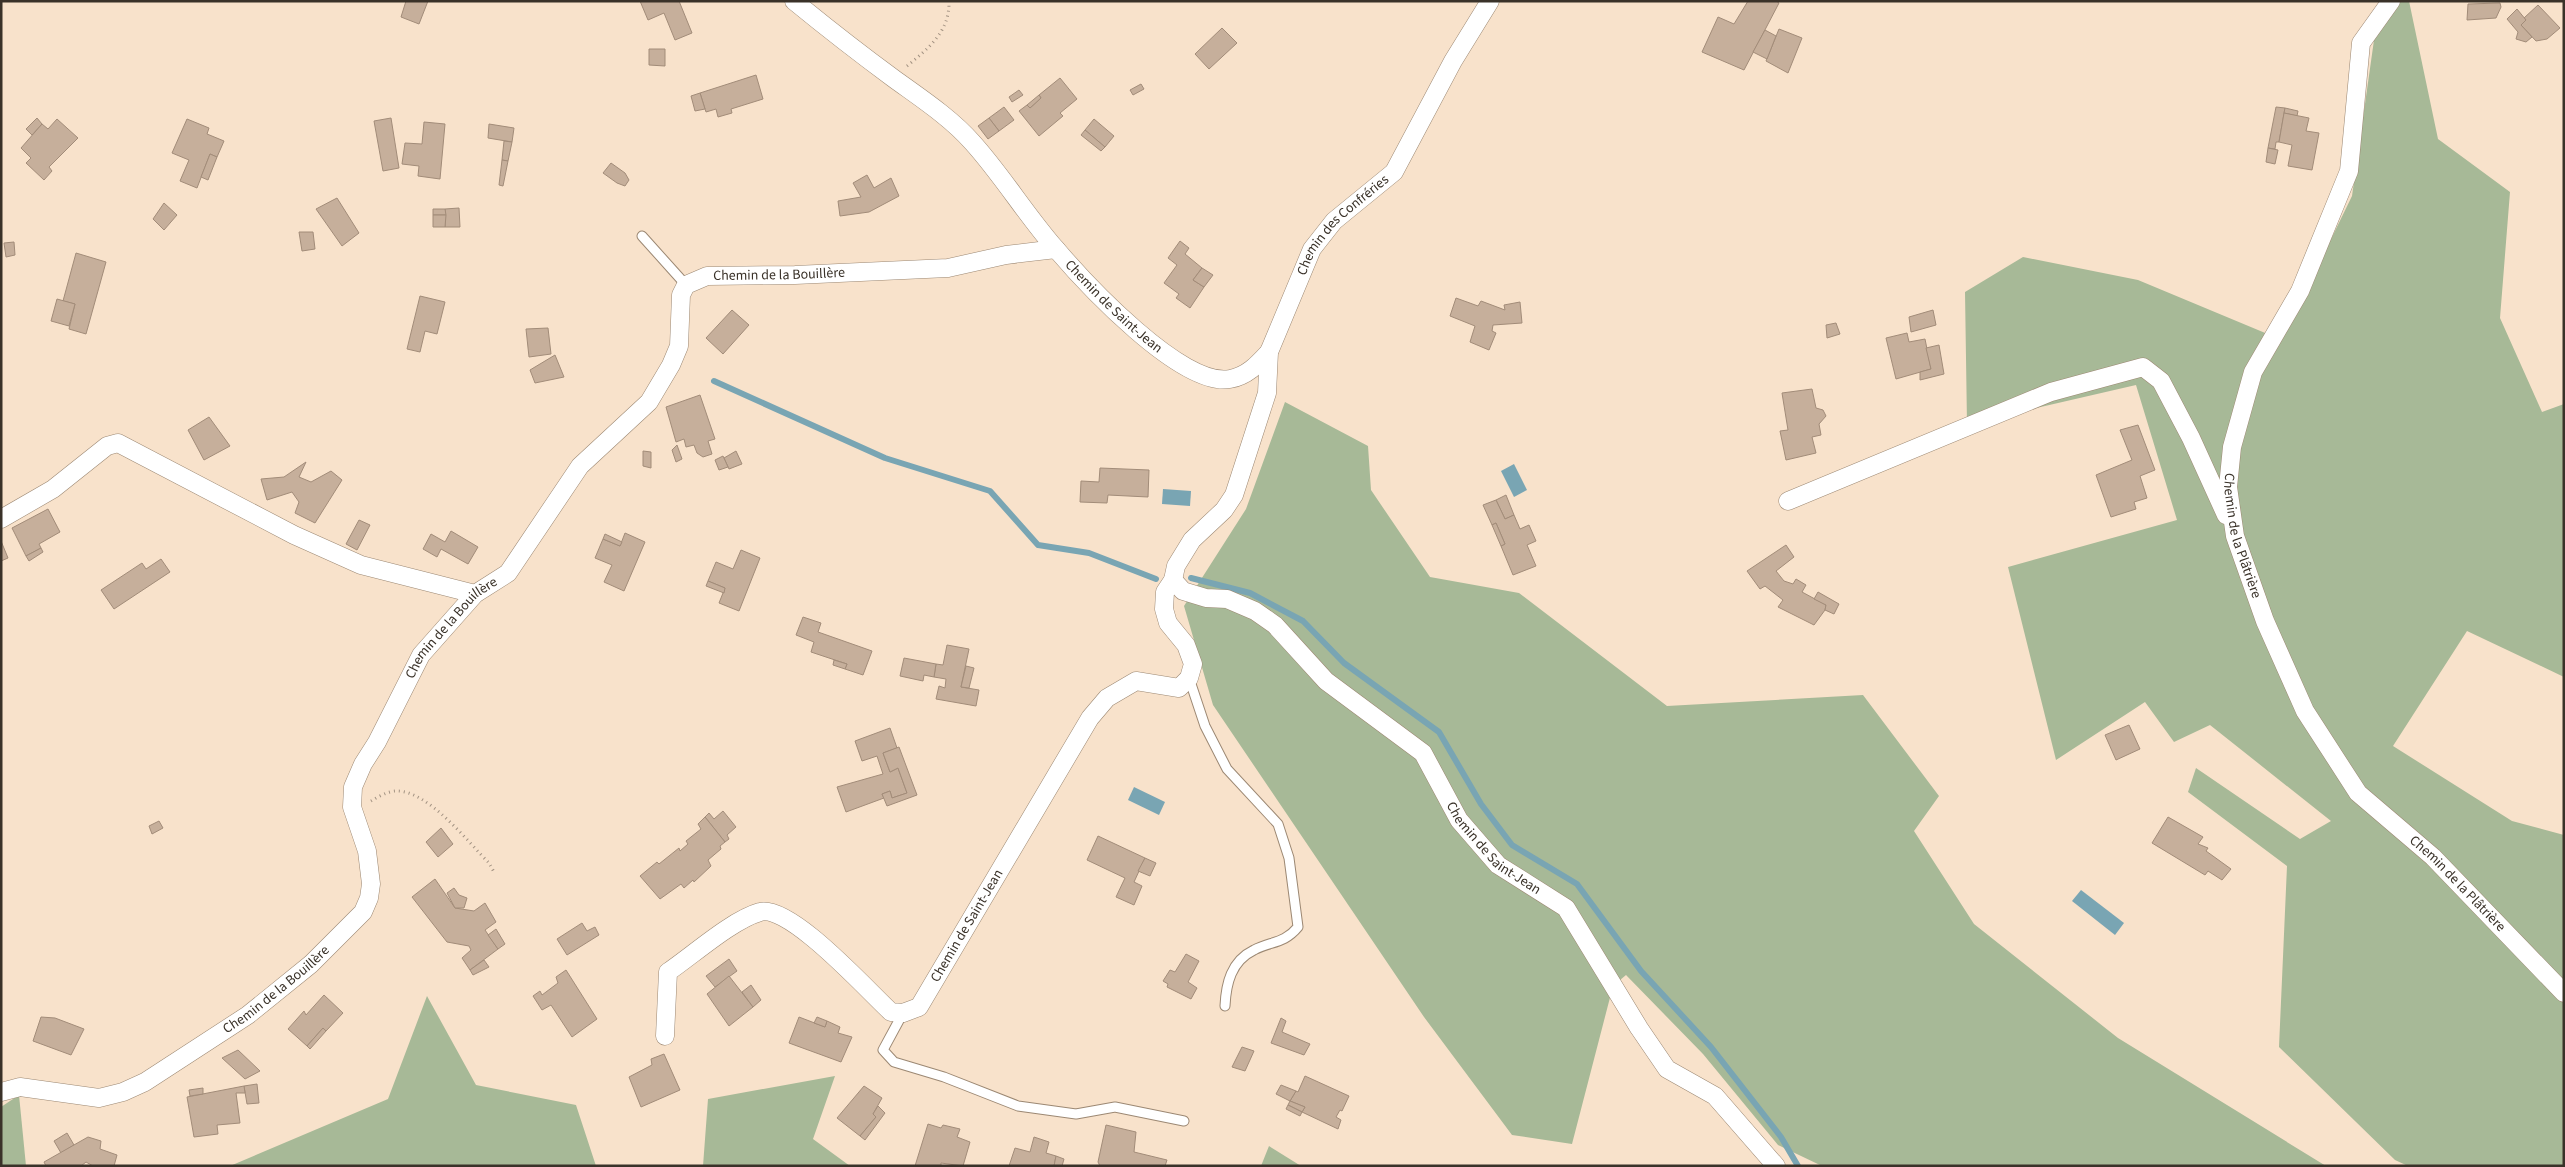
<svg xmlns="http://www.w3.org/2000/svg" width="2565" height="1167" viewBox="0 0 2565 1167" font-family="'Source Sans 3',sans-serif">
<rect width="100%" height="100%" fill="#f8e2cb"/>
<g fill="#a7b997">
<polygon points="2400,1 2409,1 2438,139 2510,192 2500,318 2542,412 2564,404 2564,677 2467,631 2393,746 2512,821 2564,835 2564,1166 2408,1166 2395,1160 2279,1047 2287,866 2188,792 2196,768 2300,839 2331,821 2210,725 2174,742 2145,702 2056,760 2008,567 2177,520 2136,385 1967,424 1965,292 2023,257 2138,280 2282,340 2352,196 2375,33"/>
<polygon points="1285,402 1368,446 1371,490 1430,577 1519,593 1667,706 1863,695 1939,796 1914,831 1974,924 2118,1038 2326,1166 1822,1166 1778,1145 1703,1054 1626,975 1613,986 1572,1144 1512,1135 1424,1017 1213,705 1184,606 1246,509"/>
<polygon points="427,996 476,1085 576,1105 596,1166 230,1166 388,1099"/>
<polygon points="835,1076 813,1139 850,1166 703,1166 708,1099"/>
<polygon points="19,1095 26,1166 1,1166 1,1107"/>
<polygon points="1269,1146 1301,1166 1261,1166"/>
</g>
<g fill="#79a5b3">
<polygon points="1514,464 1527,490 1514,497 1501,471"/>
<polygon points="1163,489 1191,491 1190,506 1162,504"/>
<polygon points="1134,787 1165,802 1159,815 1128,800"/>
<polygon points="2081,890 2124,923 2115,935 2072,901"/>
</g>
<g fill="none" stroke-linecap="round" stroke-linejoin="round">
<g stroke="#79a5b3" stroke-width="6">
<polyline points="714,381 885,458 990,491 1038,545 1089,553 1156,579"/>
<polyline points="1191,578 1250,593 1303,621 1344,663 1439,732 1481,804 1512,845 1577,884 1641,971 1711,1047 1781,1137 1798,1166"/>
</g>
</g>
<g fill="#c6af9b" stroke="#a28c79">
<polygon points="406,1 428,1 419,24 401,17"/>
<polygon points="640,1 679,1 692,33 675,40 664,13 648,20"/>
<polygon points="1748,1 1776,1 1779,3 1744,70 1702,52 1718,17 1734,24"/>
<polygon points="2500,3 2501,7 2496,18 2467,20 2468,4"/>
<polygon points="2538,5 2560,28 2547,39 2536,41 2521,25 2526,20 2524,18"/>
<polygon points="2517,9 2526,20 2521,25 2532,37 2526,42 2516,39 2518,32 2507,19"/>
<polygon points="1222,28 1237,43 1209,69 1195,54"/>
<polygon points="1779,29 1802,38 1788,73 1766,61"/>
<polygon points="1765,30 1776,36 1767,59 1753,52"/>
<polygon points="649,49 665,49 665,66 649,65"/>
<polygon points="756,75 763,99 731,109 732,113 718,117 716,109 706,112 700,93"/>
<polygon points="1060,78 1077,99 1060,113 1063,116 1039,136 1019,111 1027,105 1030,108 1041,98 1039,95"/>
<polygon points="1141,84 1144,89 1133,95 1130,90"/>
<polygon points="1019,90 1023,95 1012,102 1009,97"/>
<polygon points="700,93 705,109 695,111 691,96"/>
<polygon points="1039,95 1041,98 1030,108 1027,105"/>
<polygon points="1004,107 1014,120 999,131 989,118"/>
<polygon points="2276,107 2285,108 2279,142 2276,142 2275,149 2268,148"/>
<polygon points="2285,108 2298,111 2297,116 2284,113"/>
<polygon points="2284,113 2309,118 2306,131 2319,133 2312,170 2288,166 2292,145 2279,142"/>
<polygon points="37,118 42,124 32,135 26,129"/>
<polygon points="391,118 399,168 383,171 374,121"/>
<polygon points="989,118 999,131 988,139 978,126"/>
<polygon points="57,119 78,138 49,167 52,171 44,180 26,163 31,158 21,148 42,124 48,129"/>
<polygon points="187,119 209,128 207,134 224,141 217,157 210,154 197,188 180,181 189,160 172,153"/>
<polygon points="1094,119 1114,136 1105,147 1085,130"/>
<polygon points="424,122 445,124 440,179 418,176 419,166 402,164 405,143 422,144"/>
<polygon points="489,124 514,128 512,142 488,138"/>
<polygon points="1085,130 1105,147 1101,151 1081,135"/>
<polygon points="504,141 512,142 508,161 502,160"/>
<polygon points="2268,148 2278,150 2275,164 2266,162"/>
<polygon points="210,154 217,157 208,180 201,177"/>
<polygon points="502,160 508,161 503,186 499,185"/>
<polygon points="611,163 625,173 629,180 625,186 617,183 603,173"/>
<polygon points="867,175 874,188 891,178 899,196 869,212 840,216 838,201 861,197 853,183"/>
<polygon points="337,198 359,233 342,246 316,209"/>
<polygon points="164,203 177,215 164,230 153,219"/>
<polygon points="459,208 460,227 445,227 445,209"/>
<polygon points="433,209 445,209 446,215 433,215"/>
<polygon points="433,215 446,215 445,227 433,227"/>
<polygon points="299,232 313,232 315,249 302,251"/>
<polygon points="1180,241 1189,248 1185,254 1202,268 1193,280 1204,287 1190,308 1176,298 1179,294 1164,283 1177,265 1168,258"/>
<polygon points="14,242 15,255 6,257 4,243"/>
<polygon points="76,253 106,262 86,334 69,329 75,304 63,301"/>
<polygon points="1202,268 1213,275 1204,287 1193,280"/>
<polygon points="420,296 445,302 437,334 425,331 420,352 407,349"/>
<polygon points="1456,298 1478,306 1481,301 1505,310 1504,305 1520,302 1522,323 1493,325 1492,331 1496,333 1489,350 1470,342 1475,326 1450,316"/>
<polygon points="57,299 75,304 69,326 51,321"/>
<polygon points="732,310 749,325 723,354 706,338"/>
<polygon points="1933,310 1936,325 1911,332 1909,317"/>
<polygon points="1836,323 1840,334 1827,338 1826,325"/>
<polygon points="548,328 551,354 529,357 526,329"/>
<polygon points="1907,333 1909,342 1925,339 1931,369 1896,379 1886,338"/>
<polygon points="1939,345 1944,374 1920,380 1920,372 1931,369 1926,348"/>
<polygon points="555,355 564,377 535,383 530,370"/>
<polygon points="1812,389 1816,408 1823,410 1826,416 1819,424 1821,435 1812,437 1816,453 1786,460 1780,431 1788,430 1782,393"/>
<polygon points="700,395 715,439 708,441 712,454 703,457 697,453 694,445 686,447 684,439 676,442 666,407"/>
<polygon points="209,417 230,446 204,460 188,430"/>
<polygon points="2138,425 2155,470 2140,476 2147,498 2134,502 2136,509 2111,517 2096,475 2132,460 2120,430"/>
<polygon points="677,445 682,459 676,462 672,450"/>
<polygon points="643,451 651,452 651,468 643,466"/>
<polygon points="736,451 742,464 729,469 724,458"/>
<polygon points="723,456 728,467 719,470 715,460"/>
<polygon points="306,462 299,477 311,482 331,471 342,480 315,523 295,513 299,502 292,492 267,500 261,479 284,477"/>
<polygon points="1100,468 1149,470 1148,497 1108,495 1107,503 1080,502 1081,481 1099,482"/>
<polygon points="1506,495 1514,515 1505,519 1496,500"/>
<polygon points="1496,500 1505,519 1514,515 1520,529 1529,525 1536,541 1527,545 1536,566 1513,575 1501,546 1505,544 1496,523 1492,525 1483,505"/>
<polygon points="48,509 60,532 39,544 41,548 26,556 12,528"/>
<polygon points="359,520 370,525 357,550 346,544"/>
<polygon points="1496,523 1505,544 1501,546 1492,525"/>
<polygon points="451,531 478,547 468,564 441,549 437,557 423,549 431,534 445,542"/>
<polygon points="625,533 645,542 624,591 604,582 612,565 595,558 603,539 620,546"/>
<polygon points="605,534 622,542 620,546 603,539"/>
<polygon points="1,541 8,558 1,561"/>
<polygon points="1786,545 1794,557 1776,571 1784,581 1793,584 1796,579 1806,585 1802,592 1826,605 1825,610 1814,625 1778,607 1783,600 1765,586 1760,589 1747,571"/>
<polygon points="41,548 43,552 29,561 26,556"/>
<polygon points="741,550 760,558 739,611 719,603 725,588 708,581 716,562 733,569"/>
<polygon points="161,559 170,572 114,609 101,590 142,563 146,569"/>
<polygon points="708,581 725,588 724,593 706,586"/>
<polygon points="1818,592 1839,604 1834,614 1825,610 1826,605 1814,599"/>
<polygon points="803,617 821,623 818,632 872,651 863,675 845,669 847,664 811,652 814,642 796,635"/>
<polygon points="947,645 969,649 961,687 979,690 976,706 936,699 939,686 945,688 946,679 934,677 936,664 943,665"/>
<polygon points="904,658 936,664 934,677 924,675 923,681 900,676"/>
<polygon points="834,660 847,664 845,669 833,665"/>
<polygon points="966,666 974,668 969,688 961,687"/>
<polygon points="2129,725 2140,749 2116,760 2105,735"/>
<polygon points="890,728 897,748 883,753 890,772 898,768 907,793 892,798 890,791 882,794 884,798 846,812 837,787 883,774 877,756 862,761 855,741"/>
<polygon points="899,747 917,795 887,806 882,794 890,791 892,798 907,793 898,768 890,772 883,753"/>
<polygon points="723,811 736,827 727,835 729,839 725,842 705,817 709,813 714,819"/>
<polygon points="705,817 725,842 720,846 721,849 708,860 711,866 694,882 693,880 684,888 681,884 660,899 640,876 657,862 659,864 679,848 680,851 688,844 686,841 701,829 698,824"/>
<polygon points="2168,817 2203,837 2198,844 2208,848 2206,851 2231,869 2222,880 2208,871 2205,875 2152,843"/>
<polygon points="159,821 163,828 152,834 149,826"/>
<polygon points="441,828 453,844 438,857 426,842"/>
<polygon points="1098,836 1145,858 1134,882 1142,886 1134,905 1116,897 1125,878 1087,860"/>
<polygon points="1145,858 1156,863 1150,876 1138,871"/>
<polygon points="435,879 455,908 474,911 485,903 496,922 485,930 498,949 470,970 462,958 471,950 469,946 447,942 412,897"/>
<polygon points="454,888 459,895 467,898 464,908 455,908 447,893"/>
<polygon points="582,923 587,931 595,927 599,935 567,955 557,939"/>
<polygon points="496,929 505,944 498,949 488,935"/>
<polygon points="1186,954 1199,961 1188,982 1197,988 1191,999 1167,987 1168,984 1163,981 1170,970 1175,972"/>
<polygon points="729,959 737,971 715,987 706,976"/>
<polygon points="484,960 489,967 473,975 470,970"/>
<polygon points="566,970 597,1019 572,1037 551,1005 542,1010 533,996 540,991 542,995 558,983 556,977"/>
<polygon points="729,976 753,1007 729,1026 707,994"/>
<polygon points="751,985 761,1000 753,1007 742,992"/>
<polygon points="324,995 343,1013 326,1031 323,1028 307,1046 288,1029 304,1011 306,1015"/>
<polygon points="41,1017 55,1018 84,1029 71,1055 33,1041"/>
<polygon points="799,1017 825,1027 827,1021 840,1027 838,1033 852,1037 841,1062 789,1043"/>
<polygon points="817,1017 827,1021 825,1027 814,1023"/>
<polygon points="1281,1018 1286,1021 1282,1032 1310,1044 1304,1055 1271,1043"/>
<polygon points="323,1028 326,1031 310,1049 307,1046"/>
<polygon points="1242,1047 1254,1051 1245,1071 1232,1067"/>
<polygon points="238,1050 260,1071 245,1079 222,1058"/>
<polygon points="664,1054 680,1090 641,1107 629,1077 652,1065 651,1059"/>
<polygon points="1305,1076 1349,1096 1342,1111 1340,1110 1336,1117 1341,1120 1338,1129 1302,1112 1305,1107 1290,1101 1296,1091 1298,1092"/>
<polygon points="257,1084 259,1103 247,1104 244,1086"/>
<polygon points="1281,1085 1296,1091 1290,1101 1276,1094"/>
<polygon points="244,1086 245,1093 236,1093 240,1123 217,1125 218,1134 194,1137 187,1097"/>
<polygon points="864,1086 882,1098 873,1114 876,1117 860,1136 837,1118"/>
<polygon points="203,1088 203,1094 190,1096 189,1090"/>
<polygon points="1290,1101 1305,1107 1302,1112 1288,1105"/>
<polygon points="1288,1105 1302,1112 1300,1116 1286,1109"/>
<polygon points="878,1106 885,1113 865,1140 860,1136 876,1117 873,1114"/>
<polygon points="928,1124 941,1128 943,1125 960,1129 957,1137 970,1142 963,1166 941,1163 941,1166 915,1166"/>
<polygon points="1106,1125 1136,1132 1134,1152 1167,1160 1165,1166 1100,1166 1098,1162"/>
<polygon points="67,1133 74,1145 61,1153 54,1141"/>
<polygon points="88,1137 101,1141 100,1149 117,1155 114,1166 93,1166 86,1162 81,1166 46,1166 44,1162"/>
<polygon points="1034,1137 1049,1142 1046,1153 1056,1156 1054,1166 1009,1166 1015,1148 1030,1152"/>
<polygon points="1056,1156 1064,1159 1062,1166 1054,1166"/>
</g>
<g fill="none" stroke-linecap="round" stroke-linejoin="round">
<defs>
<g id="lane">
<polyline points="642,236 686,285"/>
<path d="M 1189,678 L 1205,726 L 1227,769 L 1278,824 L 1289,858 L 1298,927 C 1284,944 1271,941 1254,950 C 1231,961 1226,984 1225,1006"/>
<polyline points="903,1013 883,1050 894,1062 944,1077 1018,1106 1076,1114 1115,1107 1184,1121"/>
</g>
<g id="street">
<path id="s1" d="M 794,1 C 827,28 859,53 893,78 C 919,97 950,117 972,142 C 1002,175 1026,215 1056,249 C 1085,283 1182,388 1230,379 C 1247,376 1257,365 1269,352"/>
<path id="s2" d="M 2391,1 L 2361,43 L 2349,171 L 2300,291 L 2253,372 L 2232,447 L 2228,487 L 2235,536 L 2265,621 L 2305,711 L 2358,793 L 2433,857 L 2564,993"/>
<polyline points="1788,501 2051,392 2143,367 2161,381 2191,438 2226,515"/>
<polyline points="1,519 53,489 107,446 118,443 294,535 361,565 475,594"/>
<path id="s3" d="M 1173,580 L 1183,591 L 1206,598 L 1227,599 L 1255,611 L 1275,625 L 1326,681 L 1423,753 L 1459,820 L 1498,865 L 1566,908 L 1639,1028 L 1667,1069 L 1715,1096 L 1776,1166"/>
<path id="s4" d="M 665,1036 L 668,972 C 693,955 732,920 760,912 C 789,903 868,991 891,1012 L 903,1013 L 919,1007 L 1090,718 L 1107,698 L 1136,681 L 1179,688 L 1189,678 L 1193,664 L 1186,645 L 1168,623 L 1164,609 L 1165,592 L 1173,580 L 1176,566 L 1192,540 L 1224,510 L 1234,495 L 1267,393 L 1269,352 L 1312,249 L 1334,221 L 1394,172 L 1453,61 L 1490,1"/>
<path id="s5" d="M 1,1092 L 20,1087 L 99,1098 L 123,1092 L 145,1082 L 248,1015 L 311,964 L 363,912 L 369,898 L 371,884 L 367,851 L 352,807 L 353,787 L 363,764 L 377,742 L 421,655 L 475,594 L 508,573 L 580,466 L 649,402 L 671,365 L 679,346 L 681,295 L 686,285 L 707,276 L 795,275 L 948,268 L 1006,255 L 1056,249"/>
</g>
</defs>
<use href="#lane" stroke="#9c8873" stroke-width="11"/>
<use href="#street" stroke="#9c8873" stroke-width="19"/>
<g stroke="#a29282" stroke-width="3" stroke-dasharray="1 4" stroke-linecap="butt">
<path d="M 907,66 C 929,48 950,31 949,1"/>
<path d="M 371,801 C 378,797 388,791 396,791 C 428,790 468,842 489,863 L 494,872"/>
</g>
<use href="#lane" stroke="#fff" stroke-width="9"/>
<use href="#street" stroke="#fff" stroke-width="18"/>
</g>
<g text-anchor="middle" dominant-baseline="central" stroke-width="4" stroke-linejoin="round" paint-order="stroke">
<g font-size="14" fill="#3a3229" stroke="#fff">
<text stroke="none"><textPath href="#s4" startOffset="1339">Chemin des Confréries</textPath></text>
<text stroke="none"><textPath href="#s5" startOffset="1268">Chemin de la Bouillère</textPath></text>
<text stroke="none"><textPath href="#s1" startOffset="445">Chemin de Saint-Jean</textPath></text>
<text stroke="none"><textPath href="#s2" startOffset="572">Chemin de la Plâtrière</textPath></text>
<text stroke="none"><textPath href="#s5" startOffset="744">Chemin de la Bouillère</textPath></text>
<text stroke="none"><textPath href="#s3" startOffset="432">Chemin de Saint-Jean</textPath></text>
<text stroke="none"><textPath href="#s2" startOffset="992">Chemin de la Plâtrière</textPath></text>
<text stroke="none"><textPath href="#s4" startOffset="466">Chemin de Saint-Jean</textPath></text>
<text stroke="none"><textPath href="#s5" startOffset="309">Chemin de la Bouillère</textPath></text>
</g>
</g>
<rect width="2565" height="1167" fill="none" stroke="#3a3229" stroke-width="5"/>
</svg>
